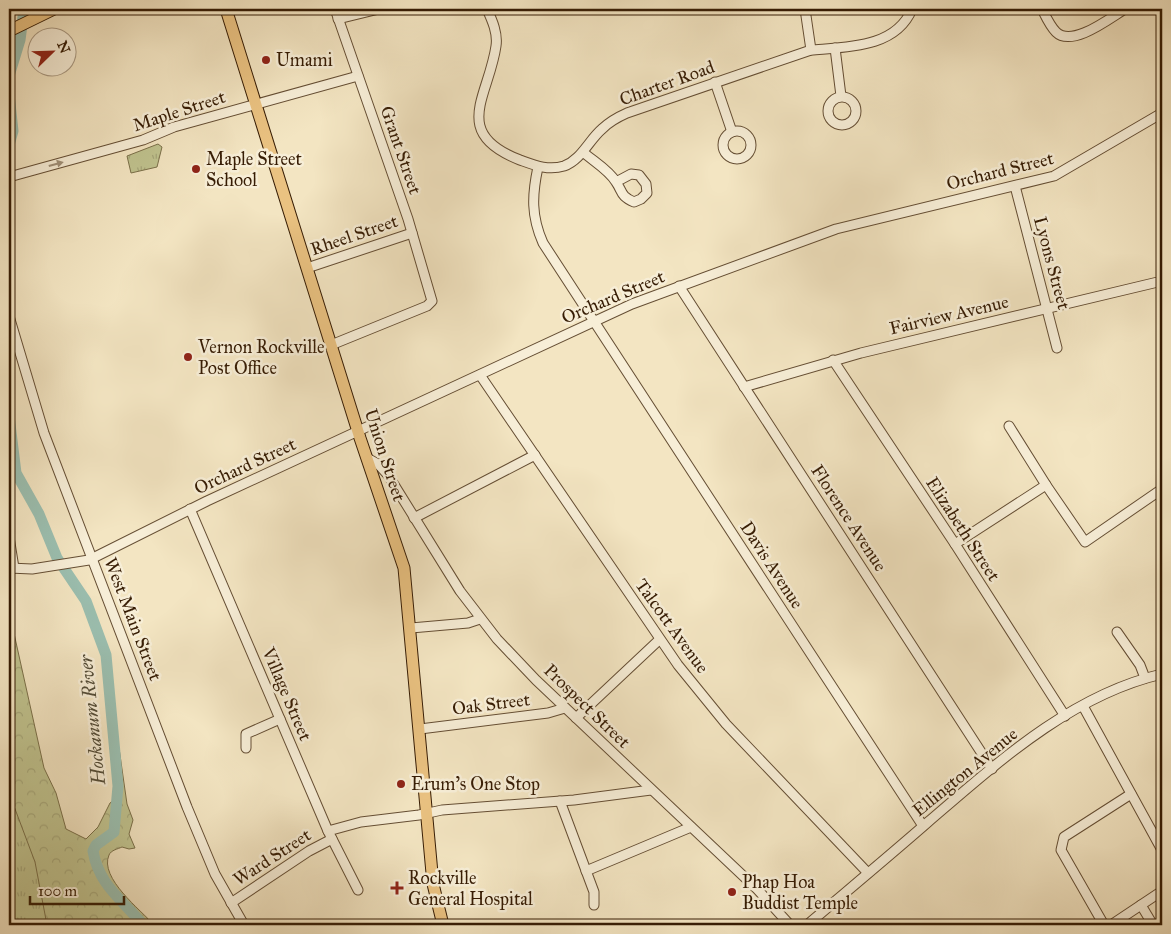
<svg xmlns="http://www.w3.org/2000/svg" width="1171" height="934" viewBox="0 0 1171 934" font-family="'IM FELL Great Primer',serif">
<defs>
<pattern id="forest-crowns" width="20" height="18" patternUnits="userSpaceOnUse" patternTransform="scale(1.25)"><rect width="20" height="18" fill="#c0c38f"/><path d="M2 6a3 3 0 1 1 6 0M12 15a3 3 0 1 1 6 0" fill="none" stroke="#a6a77a"/></pattern>
<pattern id="park-tufts" width="24" height="20" patternUnits="userSpaceOnUse" patternTransform="scale(1.25)"><rect width="24" height="20" fill="#c0c38f"/><path d="M3 7l-1-3M5 7V3M7 7l1-3M15 17l-1-3M17 17v-4M19 17l1-3" fill="none" stroke="#a6a77a"/></pattern>
</defs>
<rect width="100%" height="100%" fill="#f3e5c2"/>
<filter id="stains"><feTurbulence type="fractalNoise" baseFrequency=".004" numOctaves="4"/><feColorMatrix values="0 0 0 0 .2 0 0 0 0 .09 0 0 0 0 .02 0 0 0 .5 -.17"/></filter>
<radialGradient id="worn" r=".72"><stop offset=".6" stop-color="#630" stop-opacity="0"/><stop offset="1" stop-color="#630" stop-opacity=".3"/></radialGradient>
<path fill="url(#forest-crowns)" stroke="#7b704a" d="M 9,611 L 44,768 L 56,793 L 66,829 L 86,839 L 98,827 L 110,803 L 121,795 L 116,755 L 117,749 L 119,748 L 127,804 L 133,820 L 129,834 L 135,848 L 129,849 L 122,847 C 118,849 111,850 109,855 C 99,878 141,910 154,925 L 9,925 Z"/>
<g fill="url(#park-tufts)" stroke="#7b704a">
<polygon points="158,144 162,147 157,167 131,173 127,156"/>
<polygon points="9,793 35,862 47,925 9,925"/>
</g>
<g fill="none" stroke-linecap="round" stroke-linejoin="round">
<g stroke="#9bbfb0" stroke-width="11">
<polyline points="9,76 20,40 24,9"/>
<polyline points="9,94 13,131 9,145"/>
<path d="M 9,416 L 16,473 L 39,514 L 57,558 L 86,601 L 106,655 L 118,786 L 114,832 L 96,845 L 93,851 C 99,886 123,900 143,925"/>
</g>
<defs>
<g id="minor">
<path d="M 487,9 C 492,20 498,33 496,46 C 489,96 450,133 520,160 C 534,165 548,171 564,166 C 581,160 589,140 602,129 C 609,122 618,117 627,113 L 811,50 C 847,47 896,48 912,9"/>
<polyline points="805,9 811,50"/>
<path d="M 1042,9 C 1046,17 1050,26 1056,32 C 1072,48 1110,18 1125,9"/>
<polyline points="338,19 379,9"/>
<polyline points="835,48 841,96"/>
<polyline points="715,82 732,132"/>
<circle cx="842" cy="111" r="14"/>
<circle cx="737" cy="145" r="14"/>
<path d="M 583,152 C 593,161 609,170 616,182 C 623,192 620,196 634,202 L 641,199 L 647,193 L 646,184 L 639,175 L 631,174 L 616,182"/>
<path d="M 538,167 C 532,195 531,216 543,243 L 923,826"/>
<polyline points="9,177 143,140 174,127 358,76"/>
<polyline points="1015,186 1057,348"/>
<polyline points="307,268 412,233"/>
<polyline points="679,286 992,769"/>
<polyline points="9,316 44,433 187,807 215,874 244,925"/>
<polyline points="331,345 427,306 432,301 408,219 335,9"/>
<polyline points="833,360 955,544 1065,716"/>
<polyline points="480,375 678,665 726,724 868,873"/>
<polyline points="744,387 861,353 1162,281"/>
<polyline points="1009,426 1046,485 1085,542 1162,489"/>
<polyline points="367,458 378,464 388,475 460,591 497,639 536,680 757,889 790,925"/>
<polyline points="190,509 328,831 358,890"/>
<polyline points="414,518 535,455"/>
<polyline points="9,537 14,568"/>
<polyline points="955,544 1046,485"/>
<polyline points="9,568 32,569 89,560 207,501 632,304 836,229 1054,176 1162,113"/>
<polyline points="411,628 468,623 480,619"/>
<polyline points="1117,632 1140,665 1145,678"/>
<polyline points="1083,706 1162,850"/>
<polyline points="576,718 659,640"/>
<polyline points="420,729 548,713 565,708"/>
<polyline points="246,748 246,734 280,719"/>
<polyline points="560,801 594,892 594,905"/>
<polyline points="328,831 361,822 419,815 442,810 574,800 651,790"/>
<polyline points="586,871 691,827"/>
<polyline points="231,903 309,851 332,839"/>
<polyline points="1141,905 1153,925"/>
<path d="M 807,925 C 847,891 888,857 928,822 C 997,763 1071,695 1162,674"/>
<polyline points="1104,925 1061,850 1064,837 1131,794"/>
<polyline points="1111,925 1162,891"/>
</g>
<g id="major">
<polyline points="226,9 360,438 404,568 433,884 443,925"/>
<polyline points="9,31 54,9"/>
</g>
</defs>
<use href="#minor" stroke="#654e34" stroke-width="11"/>
<use href="#major" stroke="#361c04" stroke-width="13"/>
<use href="#minor" stroke="#f7eed7" stroke-width="9"/>
<use href="#major" stroke="#eac281" stroke-width="11"/>
</g>
<defs><path id="oneway-solid" d="M-6-.8H1V-3.2L6.5 0L1 3.2V.8H-6Z" transform="scale(1.25)"/></defs>
<use fill="#a09078" href="#oneway-solid" transform="translate(56 164) rotate(-15)"/>
<g fill="#8f2418" stroke="#f7eed7" stroke-width="2">
<circle cx="266" cy="60" r="5"/>
<circle cx="196" cy="169" r="5"/>
<circle cx="188" cy="357" r="5"/>
<circle cx="401" cy="784" r="5"/>
<path d="M394.5 880.5h5v5h5v5h-5v5h-5v-5h-5v-5h5z"/>
<circle cx="732" cy="892" r="5"/>
</g>
<g text-anchor="middle" dominant-baseline="central" stroke-width="5" stroke-linejoin="round" paint-order="stroke">
<g font-size="18" fill="#361c04" stroke="#f7eed7" text-anchor="start">
<text x="276" y="60">Umami</text>
<text x="206" y="159">Maple Street<tspan x="206" dy="21">School</tspan></text>
<text x="198" y="347">Vernon Rockville<tspan x="198" dy="21">Post Office</tspan></text>
<text x="411" y="784">Erum's One Stop</text>
<text x="408" y="878">Rockville<tspan x="408" dy="21">General Hospital</tspan></text>
<text x="742" y="882">Phap Hoa<tspan x="742" dy="21">Buddist Temple</tspan></text>
</g>
<g font-size="18" fill="#361c04" stroke="#f7eed7">
<text transform="translate(667 83) rotate(-20)">Charter Road</text>
<text transform="translate(179 111) rotate(-18)">Maple Street</text>
<text transform="translate(401 150) rotate(71)">Grant Street</text>
<text transform="translate(1000 171) rotate(-14)">Orchard Street</text>
<text transform="translate(354 235) rotate(-19)">Rheel Street</text>
<text transform="translate(1052 263) rotate(75)">Lyons Street</text>
<text transform="translate(613 297) rotate(-23)">Orchard Street</text>
<text transform="translate(949 315) rotate(-13)">Fairview Avenue</text>
<text transform="translate(385 455) rotate(72)">Union Street</text>
<text transform="translate(245 466) rotate(-25)">Orchard Street</text>
<text transform="translate(849 518) rotate(57)">Florence Avenue</text>
<text transform="translate(963 529) rotate(57)">Elizabeth Street</text>
<text transform="translate(772 565) rotate(57)">Davis Avenue</text>
<text transform="translate(133 619) rotate(69)">West Main Street</text>
<text transform="translate(672 626) rotate(54)">Talcott Avenue</text>
<text transform="translate(287 694) rotate(67)">Village Street</text>
<text transform="translate(491 704) rotate(-7)">Oak Street</text>
<text transform="translate(587 706) rotate(44)">Prospect Street</text>
<text transform="translate(965 772) rotate(-39)">Ellington Avenue</text>
<text transform="translate(272 857) rotate(-33)">Ward Street</text>
</g>
<g font-size="19" font-style="italic" fill="#544d38" stroke="#f7eed7">
<text transform="translate(92 720) rotate(-96)">Hockanum River</text>
</g>
</g>
<rect width="1171" height="934" fill="none" stroke="#f3e5c2" stroke-width="30"/>
<rect x="10" y="10" width="1151" height="914" fill="none" stroke="#361c04" stroke-width="2.5"/>
<rect x="15" y="15" width="1141" height="904" fill="none" stroke="#361c04"/>
<g transform="translate(52 52) rotate(67)"><circle r="24" fill="#f7eed7" stroke="#aa9a83"/>
<path d="M0-4L9 19L0 12L-9 19Z" fill="#8f2418"/>
<text y="-8" font-size="14" font-weight="bold" text-anchor="middle" fill="#361c04">N</text>
</g>
<path d="M30 896v8h94v-8" fill="none" stroke="#361c04" stroke-width="2.5"/>
<text x="38" y="896" font-size="15" fill="#361c04" stroke="#f7eed7" stroke-width="4" paint-order="stroke">100 m</text>
<rect width="100%" height="100%" filter="url(#stains)"/>
<rect width="100%" height="100%" fill="url(#worn)"/>
</svg>
